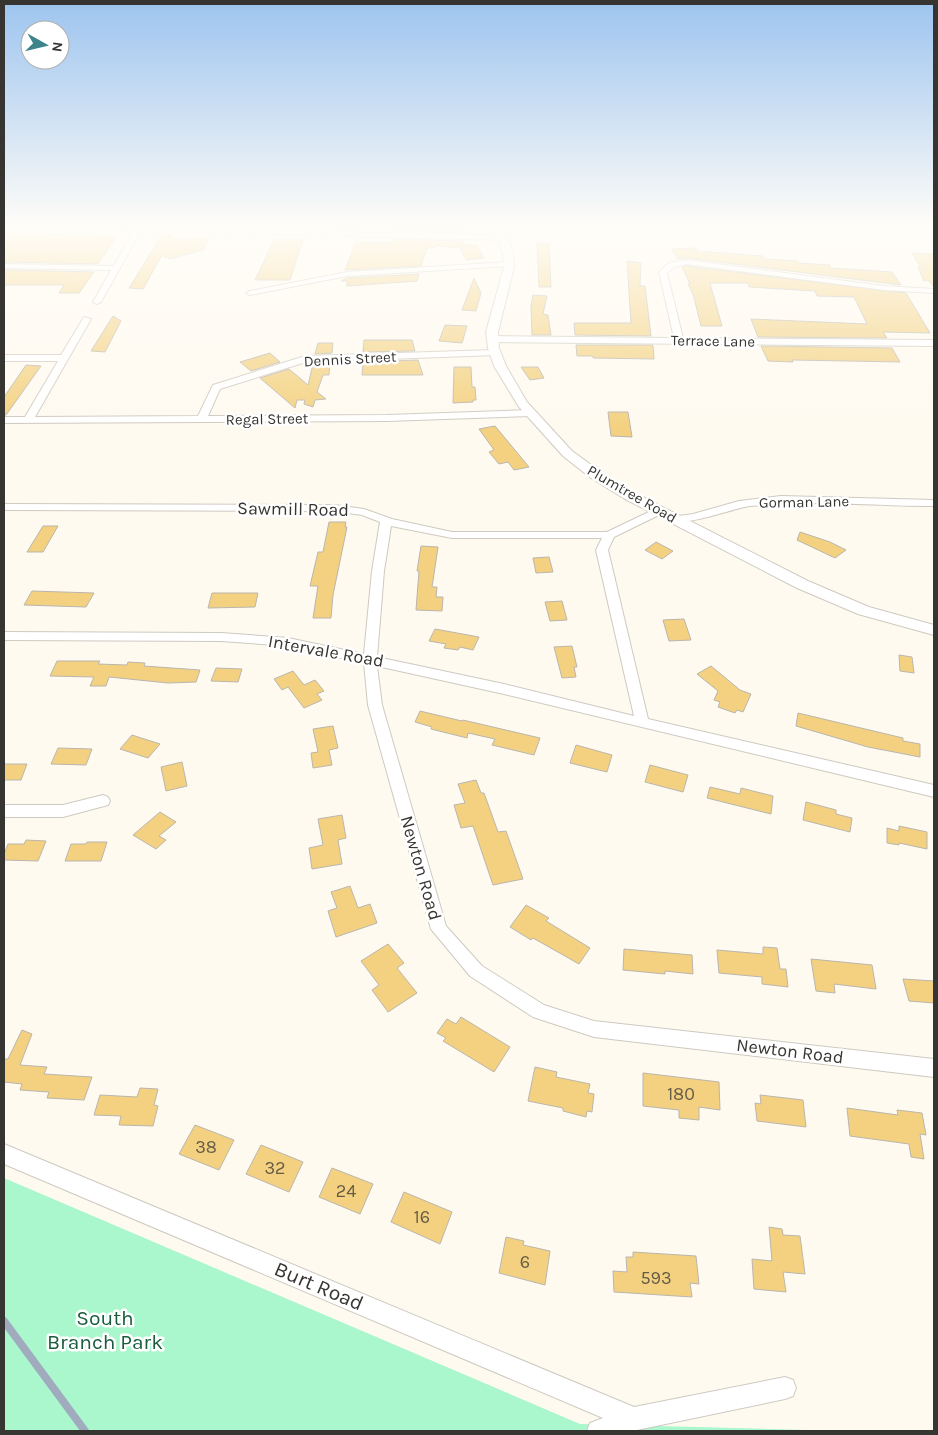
<svg xmlns="http://www.w3.org/2000/svg" width="938" height="1435" viewBox="0 0 938 1435" font-family="Karla,sans-serif">
<rect width="100%" height="100%" fill="#fffaf0"/>
<polygon fill="#aaf6cd" points="4,1178 580,1424 845,1431 4,1431"/>
<g fill="none" stroke-linecap="round" stroke-linejoin="round">
<polyline stroke="#a0abbe" stroke-width="8" points="4,1321 85,1431"/>
</g>
<g fill="#f3d180" stroke="#bab6ad">
<polygon points="398,228 466,228 465,233 397,231"/>
<polygon points="4,233 37,234 117,236 98,264 4,262"/>
<polygon points="163,233 172,236 171,239 209,238 203,250 170,259 162,255 143,289 129,288"/>
<polygon points="394,239 464,241 463,244 477,245 484,258 466,260 460,248 435,246 435,248 427,248 421,266 345,270 356,242 392,243"/>
<polygon points="274,240 303,240 290,280 255,280"/>
<polygon points="537,243 549,243 551,287 539,287"/>
<polygon points="696,248 698,251 763,256 764,259 798,261 799,263 830,265 830,268 892,272 901,285 686,258 678,259 672,249"/>
<polygon points="912,253 934,254 934,287 928,280 924,281 918,267 921,268"/>
<polygon points="627,261 641,263 640,286 645,286 651,336 575,335 574,323 631,323"/>
<polygon points="686,266 906,293 930,333 883,332 887,338 758,337 751,319 867,324 854,297 817,296 815,291 749,287 748,283 710,283 722,326 701,326 693,294 688,284 690,284 682,267"/>
<polygon points="4,270 94,272 79,293 59,293 64,285 4,285"/>
<polygon points="419,274 417,281 347,286 347,281 341,281 347,278"/>
<polygon points="474,278 481,293 476,311 462,310"/>
<polygon points="533,295 547,296 543,314 548,315 551,335 532,335 531,306"/>
<polygon points="113,316 121,321 105,352 91,351"/>
<polygon points="445,325 467,326 462,343 439,341"/>
<polygon points="364,340 412,340 415,351 363,352"/>
<polygon points="318,343 333,343 332,353 315,354"/>
<polygon points="576,345 653,345 654,359 593,358 593,356 577,356"/>
<polygon points="761,346 892,348 900,362 792,360 793,362 768,361"/>
<polygon points="270,353 280,362 251,371 240,362"/>
<polygon points="418,360 423,375 362,375 363,362"/>
<polygon points="330,363 329,375 323,375 317,392 326,399 315,400 313,407 304,404 305,400 297,400 295,408 260,378 289,369 308,385 313,364"/>
<polygon points="26,365 41,366 6,415 4,415 4,397"/>
<polygon points="454,367 471,367 472,387 475,387 476,400 473,400 473,402 453,403"/>
<polygon points="521,367 538,367 544,378 530,380"/>
<polygon points="608,412 628,412 632,437 611,436"/>
<polygon points="495,426 529,467 514,470 508,462 499,464 489,452 494,450 479,429"/>
<polygon points="329,522 346,522 345,527 347,527 333,595 331,618 313,618 318,586 310,586 318,552 323,552"/>
<polygon points="43,526 58,526 43,552 27,552"/>
<polygon points="800,532 830,542 846,550 835,558 797,540"/>
<polygon points="656,542 673,551 662,559 645,550"/>
<polygon points="421,546 438,547 432,587 437,587 436,597 443,597 442,611 416,610 419,571 417,571"/>
<polygon points="549,557 553,572 536,573 533,558"/>
<polygon points="32,591 94,593 86,607 24,605"/>
<polygon points="212,593 258,593 255,607 208,608"/>
<polygon points="562,601 567,620 550,621 545,602"/>
<polygon points="684,619 691,640 669,641 663,620"/>
<polygon points="435,629 479,637 473,650 460,647 458,650 444,648 446,644 429,641"/>
<polygon points="572,646 577,667 574,667 576,677 562,678 554,647"/>
<polygon points="899,655 912,657 914,673 900,671"/>
<polygon points="57,661 100,661 98,664 127,665 128,662 145,663 144,666 200,670 196,682 168,683 109,677 106,686 90,686 94,677 50,676"/>
<polygon points="711,666 740,690 751,694 743,712 737,710 735,713 718,707 720,702 714,700 718,691 697,674"/>
<polygon points="216,668 242,669 238,682 211,681"/>
<polygon points="293,671 304,685 315,680 324,691 317,694 322,700 304,708 288,687 282,690 274,679"/>
<polygon points="420,711 462,721 463,720 540,738 534,755 492,745 495,739 468,733 467,738 431,729 432,727 415,722"/>
<polygon points="798,713 903,738 903,741 920,744 920,757 868,747 796,726"/>
<polygon points="333,726 338,748 329,750 332,765 313,768 311,753 318,752 313,729"/>
<polygon points="132,735 160,744 148,758 120,749"/>
<polygon points="576,745 612,755 607,772 570,763"/>
<polygon points="58,748 92,749 86,765 51,764"/>
<polygon points="182,762 187,786 166,791 161,767"/>
<polygon points="4,764 27,764 21,780 4,780"/>
<polygon points="650,765 688,775 683,792 645,782"/>
<polygon points="476,780 481,793 484,793 498,832 506,831 523,879 493,885 473,826 461,828 454,805 465,803 458,784"/>
<polygon points="710,787 740,794 741,788 773,796 771,814 707,798"/>
<polygon points="806,802 836,810 836,814 852,818 850,832 803,820"/>
<polygon points="160,812 176,822 159,836 166,840 156,849 133,835"/>
<polygon points="342,815 346,838 338,840 342,864 312,869 309,848 323,845 318,819"/>
<polygon points="899,826 927,832 927,849 899,843 899,845 887,843 887,828 899,831"/>
<polygon points="26,840 46,841 38,861 4,860 4,854 8,844 24,844"/>
<polygon points="87,842 107,842 101,861 65,861 71,844 86,844"/>
<polygon points="350,886 358,908 370,904 377,923 336,937 328,911 337,908 331,892"/>
<polygon points="526,905 549,918 546,921 590,948 579,964 533,938 531,940 510,927"/>
<polygon points="388,944 404,963 397,968 417,993 388,1012 372,990 379,985 361,961"/>
<polygon points="763,947 777,948 780,969 786,969 788,987 762,984 762,977 719,973 717,950 763,954"/>
<polygon points="624,949 692,955 693,974 665,971 665,974 623,970"/>
<polygon points="811,959 872,965 876,989 834,984 835,993 816,991"/>
<polygon points="903,979 934,981 934,1003 909,1001"/>
<polygon points="461,1017 510,1047 494,1072 443,1041 446,1038 437,1033 447,1019 456,1024"/>
<polygon points="22,1030 32,1034 20,1065 47,1067 44,1074 92,1077 84,1100 47,1098 49,1092 20,1090 22,1084 4,1082 4,1059 8,1059"/>
<polygon points="535,1067 557,1072 556,1077 590,1084 588,1093 594,1094 592,1112 587,1111 586,1117 563,1111 563,1108 528,1101"/>
<polygon points="643,1073 719,1082 720,1110 699,1107 699,1120 679,1118 679,1110 643,1106"/>
<polygon points="140,1088 158,1089 154,1105 158,1106 153,1126 119,1125 121,1116 94,1115 100,1095 137,1097"/>
<polygon points="760,1095 803,1100 806,1127 757,1121 755,1103 761,1104"/>
<polygon points="847,1108 898,1115 897,1110 922,1113 926,1135 920,1134 924,1159 911,1157 909,1144 850,1136"/>
<polygon points="195,1125 234,1140 219,1170 179,1154"/>
<polygon points="261,1145 303,1162 289,1192 246,1174"/>
<polygon points="332,1168 373,1184 360,1214 319,1197"/>
<polygon points="404,1192 452,1212 440,1244 391,1222"/>
<polygon points="769,1227 782,1229 783,1235 800,1236 805,1274 783,1272 786,1292 754,1289 752,1259 772,1261"/>
<polygon points="506,1237 524,1241 523,1245 550,1251 545,1285 499,1273"/>
<polygon points="633,1252 696,1256 699,1284 690,1283 692,1297 614,1292 613,1271 627,1272 626,1257 633,1257"/>
</g>
<g fill="none" stroke-linecap="round" stroke-linejoin="round">
<defs>
<g id="minor">
<polygon points="111,228 207,228 503,236 507,238 503,240 141,231 101,302 97,304 93,302 111,270 4,268 4,264 114,266 133,231 115,230"/>
<polygon points="686,260 884,286 934,289 934,293 884,290 686,264 675,267 667,273 683,338 934,340 934,346 491,342 487,339 491,336 674,338 659,272 669,263"/>
<polygon points="509,262 513,264 512,266 347,276 250,295 246,293 250,291 347,272"/>
<polygon points="84,317 91,319 35,417 198,416 213,385 305,356 494,350 498,353 497,355 306,362 220,389 208,416 387,415 531,410 536,413 531,416 387,421 4,423 4,417 25,417 58,361 4,361 4,355 61,355"/>
<path d="M 781,496 L 934,500 L 934,506 C 873,506 811,499 750,506 C 734,508 680,529 669,519 L 671,517 L 693,514 L 739,501 Z"/>
<path d="M 4,504 L 334,505 L 364,509 L 392,519 L 452,532 L 607,532 L 655,509 L 663,509 L 665,511 L 663,513 L 614,537 L 608,550 L 648,719 L 934,785 L 934,797 L 504,694 L 377,666 L 382,705 L 446,926 L 482,966 L 544,1005 L 594,1021 L 934,1059 L 934,1077 L 594,1037 L 533,1017 L 470,976 L 431,929 L 368,705 L 364,663 L 288,646 L 221,641 L 4,640 L 4,632 L 221,633 L 288,638 L 364,654 L 372,571 L 380,522 L 362,515 L 334,511 L 4,510 ZM 391,526 L 452,538 L 602,538 L 596,550 L 634,716 L 504,684 L 377,657 L 384,571 Z"/>
<polygon points="103,795 108,797 110,801 108,805 63,817 4,817 4,805 63,805"/>
<polygon points="4,1144 634,1407 785,1377 793,1380 796,1388 793,1396 785,1399 632,1431 587,1431 590,1423 603,1418 4,1164"/>
</g>
<polygon id="tertiary" points="491,228 501,228 509,241 513,254 514,267 498,332 499,348 506,366 527,402 572,451 601,472 635,493 808,581 869,607 934,625 934,635 858,614 797,588 625,499 591,478 563,456 519,407 494,366 488,348 486,332 504,267 503,254 499,241"/>
</defs>
<use href="#minor" stroke="#cecac1" stroke-width="2"/>
<use href="#tertiary" stroke="#cecac1" stroke-width="2"/>
<use href="#minor" fill="#fff" fill-rule="evenodd"/>
<use href="#tertiary" fill="#fff" fill-rule="evenodd"/>
</g>
<linearGradient id="sky" x2="0" y2="1"><stop stop-color="#9dc4ef"/><stop offset="0.53" stop-color="#fffdf8"/><stop offset="1" stop-color="#fffdf8" stop-opacity="0"/></linearGradient>
<rect width="938" height="429" fill="url(#sky)"/>
<g text-anchor="middle" dominant-baseline="central" stroke-width="5" stroke-linejoin="round" paint-order="stroke">
<g font-size="15" fill="#363531" stroke="#fff">
<text transform="translate(713 341) rotate(1)">Terrace Lane</text>
<text transform="translate(350 359) rotate(-3)">Dennis Street</text>
<text transform="translate(267 419) rotate(-1)">Regal Street</text>
<text transform="translate(632 494) rotate(30)">Plumtree Road</text>
<text transform="translate(804 502) rotate(-1)">Gorman Lane</text>
</g>
<g font-size="18" fill="#363531" stroke="#fff">
<text transform="translate(293 509) rotate(1)">Sawmill Road</text>
<text transform="translate(326 651) rotate(10)">Intervale Road</text>
<text transform="translate(421 868) rotate(74)">Newton Road</text>
<text transform="translate(790 1051) rotate(7)">Newton Road</text>
</g>
<g font-size="18" fill="#655c45">
<text x="681" y="1094">180</text>
<text x="206" y="1147">38</text>
<text x="275" y="1168">32</text>
<text x="346" y="1191">24</text>
<text x="422" y="1217">16</text>
<text x="525" y="1262">6</text>
<text x="656" y="1278">593</text>
</g>
<g font-size="21" fill="#363531" stroke="#fff">
<text transform="translate(319 1286) rotate(23)">Burt Road</text>
</g>
<g font-size="21" fill="#195c3e" stroke="#fff">
<text x="105" y="1318">South<tspan x="105" dy="24">Branch Park</tspan></text>
</g>
</g>
<rect width="938" height="1435" fill="none" stroke="#363531" stroke-width="10"/>
<g transform="translate(45 45) rotate(98)"><circle r="24" fill="#ffffff" stroke="#afaead"/>
<path d="M0-4L9 19L0 12L-9 19Z" fill="#3c838a"/>
<text y="-8" font-size="14" font-weight="bold" text-anchor="middle" fill="#363531">N</text>
</g>
</svg>
